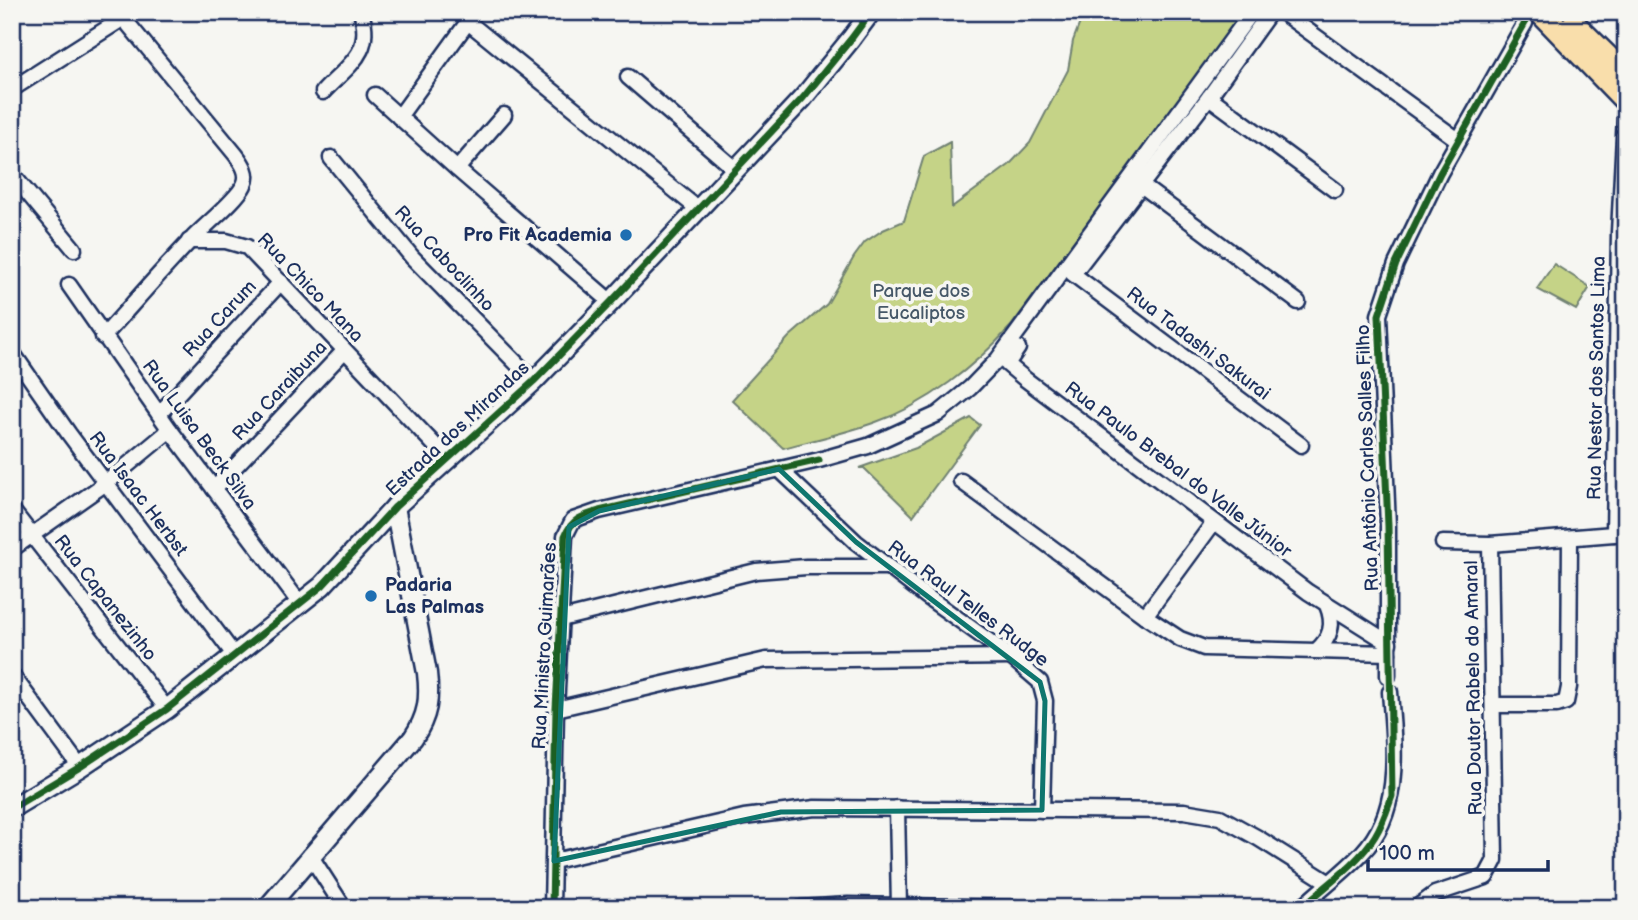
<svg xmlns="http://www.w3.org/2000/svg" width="1638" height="920" viewBox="0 0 1638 920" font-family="'Balsamiq Sans',sans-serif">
<rect width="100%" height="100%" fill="#f6f6f2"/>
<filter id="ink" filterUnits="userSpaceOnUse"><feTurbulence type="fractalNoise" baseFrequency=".0143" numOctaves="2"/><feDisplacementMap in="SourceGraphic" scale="14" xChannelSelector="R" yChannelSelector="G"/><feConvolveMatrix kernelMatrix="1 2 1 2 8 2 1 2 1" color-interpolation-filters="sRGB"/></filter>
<g filter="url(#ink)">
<g fill="#c5d387" stroke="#708172" stroke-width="2">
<path d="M 1084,12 L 1250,12 L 1161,124 L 1011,326 C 975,366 928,404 876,422 C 846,433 814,440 783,448 L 732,400 L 789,337 L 827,304 L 854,257 L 865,242 L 883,230 L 904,221 L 924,156 L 950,142 L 952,207 L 1009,165 L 1030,143 L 1068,70 L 1073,41 Z"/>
<polygon points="1554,264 1590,287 1576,310 1537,289"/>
<polygon points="971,418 980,425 913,516 864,468 859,468 916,448"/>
</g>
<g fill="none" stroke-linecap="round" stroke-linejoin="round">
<defs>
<g id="minor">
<polyline points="1282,12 1458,140"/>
<polyline points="468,22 698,209"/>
<polyline points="628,77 736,170"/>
<polyline points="12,89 133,12"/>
<path d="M 323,92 C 348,65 374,53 361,12"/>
<polyline points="375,95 457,169 611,302"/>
<polyline points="1209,97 1335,190"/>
<polyline points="399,117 475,12"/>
<polyline points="331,158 412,257 534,381"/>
<polyline points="457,169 504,115"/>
<polyline points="12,174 74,249"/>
<polyline points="1141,185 1298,302"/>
<polyline points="189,241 226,241 247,247 447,458"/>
<polyline points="1076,270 1209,97 1270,12"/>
<polyline points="1073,274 1301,445"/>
<polyline points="69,285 170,430 301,605"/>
<path d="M 103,337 C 132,305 161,271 191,240 C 204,226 237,200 244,185 C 250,174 242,163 236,155 L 124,19"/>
<polyline points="1018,348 1007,364 1025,379 1308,592 1389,643"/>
<polyline points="12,352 69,434 235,656"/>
<polyline points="159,414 281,282"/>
<polyline points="779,469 856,542 926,596 1011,657 1040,682 1045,701 1042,810"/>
<polyline points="961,481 1145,616"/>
<polyline points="214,489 344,351"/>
<polyline points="12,510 167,709"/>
<polyline points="1214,522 1145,616 1180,639 1204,648 1388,653"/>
<polyline points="1614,534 1619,232 1626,97"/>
<polyline points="1443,543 1490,544 1626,533"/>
<polyline points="12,549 106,483 170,430"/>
<polyline points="561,619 756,571 806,567 886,567"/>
<path d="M 1316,651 C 1331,638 1335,624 1327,605"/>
<polyline points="12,675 80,767"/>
<polyline points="1388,676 1388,526 1379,315 1396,264 1440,173 1525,23"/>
<polyline points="1493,705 1557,705 1566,702 1569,687 1570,539"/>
<polyline points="556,709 766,660 1011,657"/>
<polyline points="897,808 899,907"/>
<polyline points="310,855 344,908"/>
<polyline points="554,861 744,817 815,808 1184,811 1220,817 1258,838 1328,882"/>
<polyline points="552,908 556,709 565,536 573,520 599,511 819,460 868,446 938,414 970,388 998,359 1252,12"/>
<polyline points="801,908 848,905 1016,908"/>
<path d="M 1301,908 C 1321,889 1343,873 1362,853 C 1403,810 1394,746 1390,692"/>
<polyline points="1416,908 1435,894 1486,877 1495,860 1490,544"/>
</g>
<g id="tertiary">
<polyline points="12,808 80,767 167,709 322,586 395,507 534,381 611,302 803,98 851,39 871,12"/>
<path d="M 267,908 L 413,738 C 428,716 430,699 427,673 L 395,507"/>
</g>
<g id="primary">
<polyline points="1541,12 1626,100"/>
<polyline points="1574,25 1626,76"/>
</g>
</defs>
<use href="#minor" stroke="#1b2f5e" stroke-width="19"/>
<use href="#tertiary" stroke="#1b2f5e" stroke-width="23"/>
<use href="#primary" stroke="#1b2f5e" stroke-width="28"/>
<use href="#minor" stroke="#f6f6f2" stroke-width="14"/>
<use href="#tertiary" stroke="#f6f6f2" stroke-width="18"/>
<use href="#primary" stroke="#f9deab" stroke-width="23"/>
<defs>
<g id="cycleway">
<polyline points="12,808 80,767 167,709 322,586 395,507 534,381 611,302 803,98 851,39 871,12"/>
<path d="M 552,908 L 556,709 L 565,536 C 572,519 582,516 599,511 L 819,460"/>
<path d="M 1301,908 C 1325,886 1358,864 1375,836 C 1383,823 1387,810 1392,796 L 1388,526 L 1379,315 L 1396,264 L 1440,173 L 1525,23"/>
</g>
</defs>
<use href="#cycleway" stroke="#f6f6f2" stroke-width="11"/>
<use href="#cycleway" stroke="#1b5e20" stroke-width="7"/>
</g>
</g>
<path fill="none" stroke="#0f766e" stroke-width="5" stroke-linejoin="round" d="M 779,469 L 856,542 L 1040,682 L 1045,701 L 1042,810 L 781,812 L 554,861 L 569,527 L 599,511 Z"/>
<g fill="#1f6fb2" stroke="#f6f6f2" stroke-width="2.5">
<circle cx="626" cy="235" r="7"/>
<circle cx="371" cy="596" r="7"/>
</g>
<g text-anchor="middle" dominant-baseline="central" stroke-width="7" stroke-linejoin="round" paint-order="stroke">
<g font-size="19" font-weight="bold" fill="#1b2f5e" stroke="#f6f6f2" text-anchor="end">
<text x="612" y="235">Pro Fit Academia</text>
<text x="385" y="585" text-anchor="start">Padaria<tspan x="385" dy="22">Las Palmas</tspan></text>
</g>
<g font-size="19" fill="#1b2f5e" stroke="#f6f6f2">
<text transform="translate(444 259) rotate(47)">Rua Caboclinho</text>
<text transform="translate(310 288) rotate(46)">Rua Chico Mana</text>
<text transform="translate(220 319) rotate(-47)">Rua Carum</text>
<text transform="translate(1198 344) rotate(37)">Rua Tadashi Sakurai</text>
<text transform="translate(1597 378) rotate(-89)">Rua Nestor dos Santos Lima</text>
<text transform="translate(280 391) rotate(-47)">Rua Caraibuna</text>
<text transform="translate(458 429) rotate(-43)">Estrada dos Mirandas</text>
<text transform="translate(199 435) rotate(54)">Rua Luisa Beck Silva</text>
<text transform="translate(1368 458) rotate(-92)">Rua Antônio Carlos Salles Filho</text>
<text transform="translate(1178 470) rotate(37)">Rua Paulo Brebal do Valle Júnior</text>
<text transform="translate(138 494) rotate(53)">Rua Isaac Herbst</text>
<text transform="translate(105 598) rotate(52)">Rua Capanezinho</text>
<text transform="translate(968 604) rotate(37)">Rua Raul Telles Rudge</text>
<text transform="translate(545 646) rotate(-87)">Rua Ministro Guimarães</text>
<text transform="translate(1474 688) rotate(-91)">Rua Doutor Rabelo do Amaral</text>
</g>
<g font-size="19" fill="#465868" stroke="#f6f6f2">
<text x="921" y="291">Parque dos<tspan x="921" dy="22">Eucaliptos</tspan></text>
</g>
</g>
<rect width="1638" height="920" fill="none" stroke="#f6f6f2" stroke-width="42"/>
<rect x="21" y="21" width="1596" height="878" fill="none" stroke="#1b2f5e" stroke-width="2.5" filter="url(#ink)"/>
<path d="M1368 860v10h180v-10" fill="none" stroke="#1b2f5e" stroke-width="3.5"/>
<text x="1379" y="860" font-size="21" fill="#1b2f5e" stroke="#f6f6f2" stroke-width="5" paint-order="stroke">100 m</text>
</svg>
